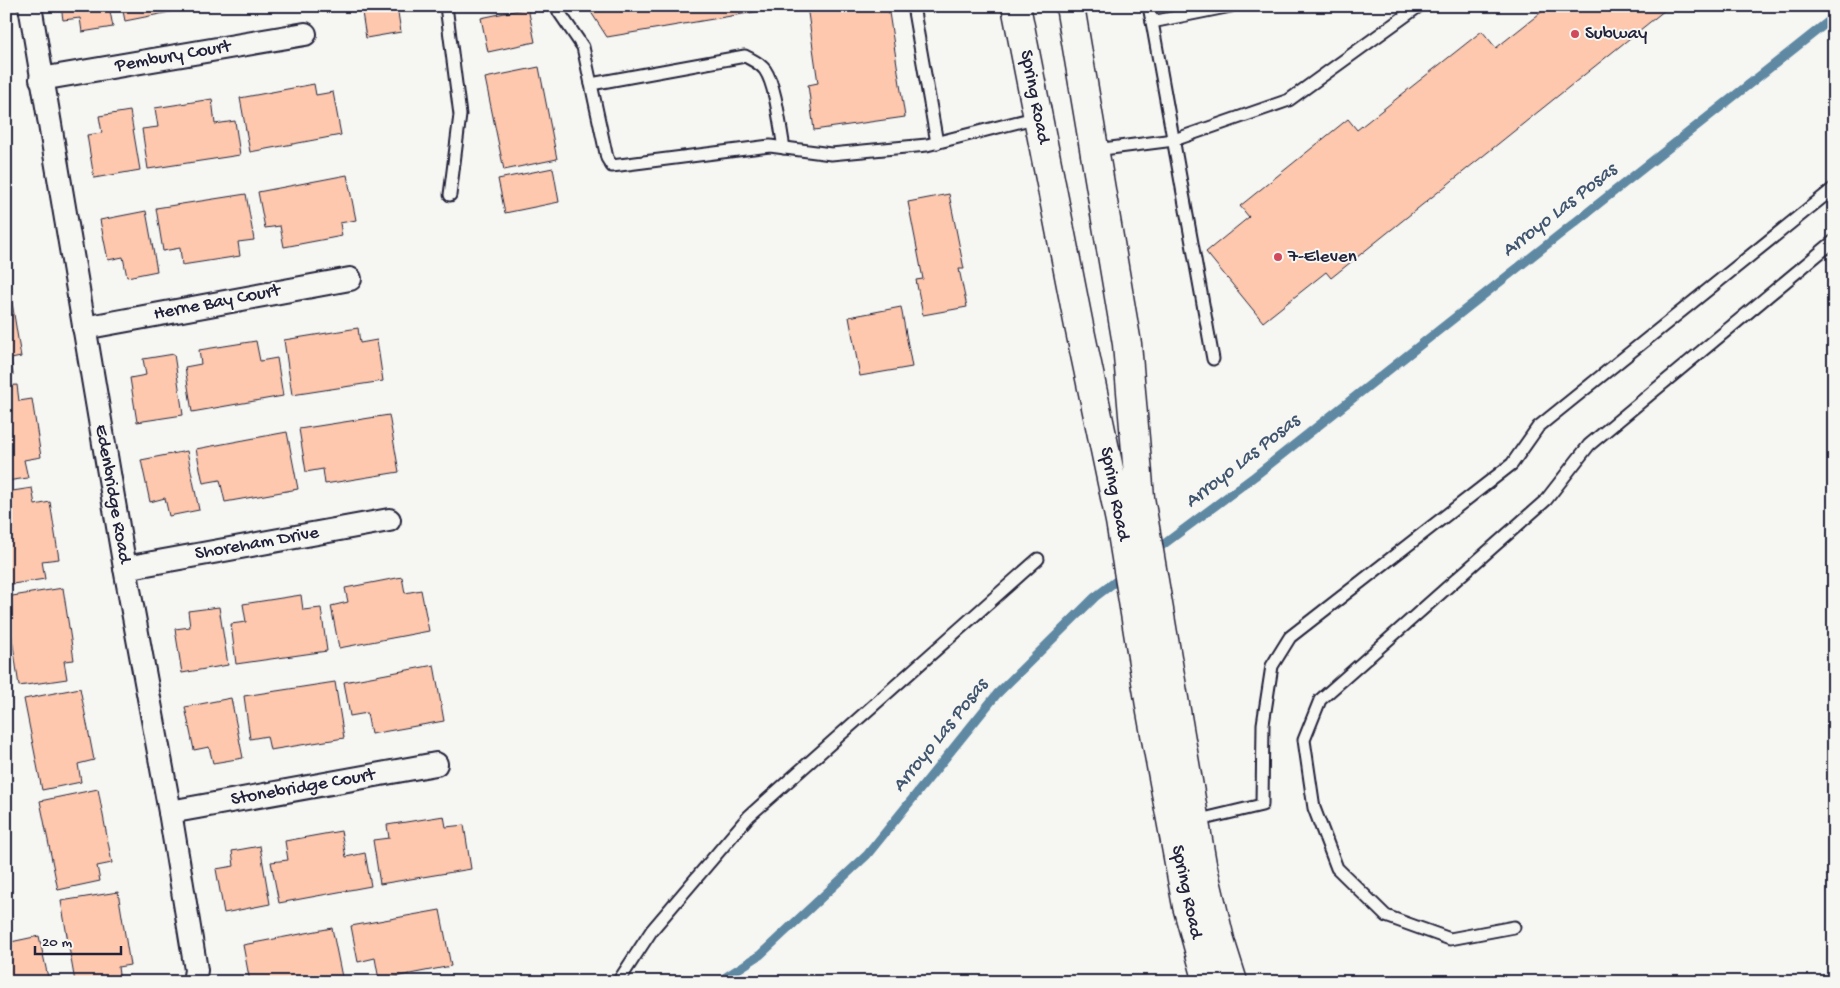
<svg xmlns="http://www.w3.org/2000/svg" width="1840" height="988" viewBox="0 0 1840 988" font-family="'Gochi Hand',sans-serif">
<rect width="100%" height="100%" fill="#f6f6f2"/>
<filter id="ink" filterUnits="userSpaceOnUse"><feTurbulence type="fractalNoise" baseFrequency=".02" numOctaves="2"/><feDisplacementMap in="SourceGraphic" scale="10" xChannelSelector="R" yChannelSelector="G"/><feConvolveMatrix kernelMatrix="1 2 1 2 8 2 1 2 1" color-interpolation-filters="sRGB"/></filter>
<g filter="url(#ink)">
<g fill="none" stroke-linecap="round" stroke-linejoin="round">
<g stroke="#5e88a3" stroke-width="9">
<polyline points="1152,553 1255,476 1834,17"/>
<polyline points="718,982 760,955 867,855 997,694 1095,597 1124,575"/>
</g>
</g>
<g fill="#fdc8ad" stroke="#22223b">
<polygon points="61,6 109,6 113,27 82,32 80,18 63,20"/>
<polygon points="122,6 200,6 125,21"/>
<polygon points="361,6 397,6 401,32 366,38"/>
<polygon points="587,6 790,6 607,37"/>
<polygon points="807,6 888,6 905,117 814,130 808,85 818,83"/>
<polygon points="1549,6 1670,6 1331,278 1326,272 1263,322 1206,252 1249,217 1240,206 1348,119 1357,130 1482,31 1496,48"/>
<polygon points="528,8 535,42 488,52 481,18"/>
<polygon points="539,67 557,159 504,170 485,78"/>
<polygon points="314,84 316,95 333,92 341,135 250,152 240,98"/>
<polygon points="212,99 215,124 235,121 240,155 148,169 142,129 158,127 155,108"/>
<polygon points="130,111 140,170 94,178 87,135 102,133 99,116"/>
<polygon points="553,168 559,202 505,213 498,179"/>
<polygon points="347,175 356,220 340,223 342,236 284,247 280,226 265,228 258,192"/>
<polygon points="246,194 254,240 238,242 240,256 182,265 180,248 163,251 156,208"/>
<polygon points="949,194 964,269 959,269 967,307 923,315 916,280 923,279 908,202"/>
<polygon points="146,211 157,271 127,277 123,257 108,260 100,220"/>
<polygon points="6,284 9,284 21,357 11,359 13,375 6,376"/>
<polygon points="901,307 912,367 860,376 849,317"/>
<polygon points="358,328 360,343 377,340 383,381 292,395 284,340"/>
<polygon points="256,341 260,361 277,358 283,396 192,412 185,367 201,364 199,350"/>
<polygon points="174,354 183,415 137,422 130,378 146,375 143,359"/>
<polygon points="17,385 19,401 32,399 41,457 24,460 28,478 6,481 6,386"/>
<polygon points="389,415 399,472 325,484 323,469 306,472 299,429"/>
<polygon points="287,432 298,489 225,502 220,480 203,483 196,449"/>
<polygon points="187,451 199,510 169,516 165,498 150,502 141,460"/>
<polygon points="32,488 35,505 50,502 59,559 42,561 45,579 6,585 6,492"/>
<polygon points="402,577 405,593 421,590 429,631 339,648 331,606 348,602 345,588"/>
<polygon points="63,588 74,660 64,661 67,679 19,686 6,597"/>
<polygon points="301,595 303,610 321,608 327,651 236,664 231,624 246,622 243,604"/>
<polygon points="219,607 228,665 182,673 175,629 190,627 188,611"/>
<polygon points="434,665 444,721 371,734 367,713 350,716 344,682"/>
<polygon points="335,682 344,738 270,750 267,736 250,739 244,696"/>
<polygon points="80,688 94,760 78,764 81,782 42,790 24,699"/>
<polygon points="231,698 243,758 213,763 209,747 194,750 185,707"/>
<polygon points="98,789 112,863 97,866 100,881 58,890 40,801"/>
<polygon points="444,816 446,827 464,825 471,869 380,884 373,840 389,838 387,825"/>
<polygon points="341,831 346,857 365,853 371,886 279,903 271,862 288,860 285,841"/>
<polygon points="260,846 270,904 224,913 216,869 234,866 232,851"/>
<polygon points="118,892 130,965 118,967 120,982 75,982 61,901"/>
<polygon points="440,910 451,966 379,980 375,958 358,962 351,926"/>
<polygon points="332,928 343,982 250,982 243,945"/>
<polygon points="39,936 49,982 6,982 6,943"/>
</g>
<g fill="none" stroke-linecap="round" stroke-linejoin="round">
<defs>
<g id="lane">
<polyline points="446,6 460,115 450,195"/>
<polyline points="558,6 559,12 583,47 607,158 612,166 770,146 831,154 927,145 1038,117"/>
<polyline points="913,6 937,143"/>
<polyline points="1149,6 1152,22"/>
<path d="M 591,84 L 745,56 C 752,60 760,63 765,70 C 776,86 780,127 784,148"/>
<polyline points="1095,150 1174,140 1289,100 1419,6"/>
<polyline points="1213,359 1152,22 1231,6"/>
<polyline points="1195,821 1262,805 1263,724 1272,666 1290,637 1512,464 1538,427 1834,188"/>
<polyline points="1514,927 1450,939 1386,916 1337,868 1314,808 1304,740 1320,700 1546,500 1589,445 1834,241"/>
<polyline points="618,982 652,930 749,816 1038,559"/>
</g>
<g id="street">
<polyline points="30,6 125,568 170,812 196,970 194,982"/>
<polyline points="41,79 305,34"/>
<polyline points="84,328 350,279"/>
<polyline points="125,568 389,520"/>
<polyline points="170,812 436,764"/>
</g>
<g id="secondary">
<polyline points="1016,6 1079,326 1120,521 1151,712 1187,906 1208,982"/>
<polyline points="1070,6 1127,344 1140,498 1202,864 1221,944 1233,982"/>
</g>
</defs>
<use href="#lane" stroke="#22223b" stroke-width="15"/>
<use href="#street" stroke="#22223b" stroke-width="26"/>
<use href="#secondary" stroke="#22223b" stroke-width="31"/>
<use href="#lane" stroke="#f6f6f2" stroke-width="11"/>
<use href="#street" stroke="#f6f6f2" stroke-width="22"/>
<use href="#secondary" stroke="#f6f6f2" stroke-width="28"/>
</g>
</g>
<g fill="#d1495b" stroke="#f6f6f2" stroke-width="2">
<circle cx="1575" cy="34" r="5"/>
<circle cx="1278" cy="257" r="5"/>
</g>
<g text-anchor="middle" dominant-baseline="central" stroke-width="4" stroke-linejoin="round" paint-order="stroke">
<g font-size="19" fill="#22223b" stroke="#f6f6f2" text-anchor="start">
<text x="1585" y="34">Subway</text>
<text x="1288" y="257">7-Eleven</text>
</g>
<g font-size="19" fill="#22223b" stroke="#f6f6f2">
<text transform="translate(173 57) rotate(-10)">Pembury Court</text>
<text transform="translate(1034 97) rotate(79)">Spring Road</text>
<text transform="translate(217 303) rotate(-11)">Herne Bay Court</text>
<text transform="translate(112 494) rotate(80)">Edenbridge Road</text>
<text transform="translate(1114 494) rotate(79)">Spring Road</text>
<text transform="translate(257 544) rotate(-10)">Shoreham Drive</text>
<text transform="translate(303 788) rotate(-10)">Stonebridge Court</text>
<text transform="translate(1186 892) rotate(78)">Spring Road</text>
</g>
<g font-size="20" font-style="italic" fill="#40556f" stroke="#f6f6f2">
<text transform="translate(1560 211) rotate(-38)">Arroyo Las Posas</text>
<text transform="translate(1243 462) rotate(-38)">Arroyo Las Posas</text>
<text transform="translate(941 736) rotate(-51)">Arroyo Las Posas</text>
</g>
</g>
<rect width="1840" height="988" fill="none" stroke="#f6f6f2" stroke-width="25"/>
<rect x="12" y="12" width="1815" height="963" fill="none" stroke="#22223b" stroke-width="2" filter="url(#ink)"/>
<path d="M35 946v8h86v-8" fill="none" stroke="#22223b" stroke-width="2.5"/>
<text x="42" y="946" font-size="15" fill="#22223b" stroke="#f6f6f2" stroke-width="4" paint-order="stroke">20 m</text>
</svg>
